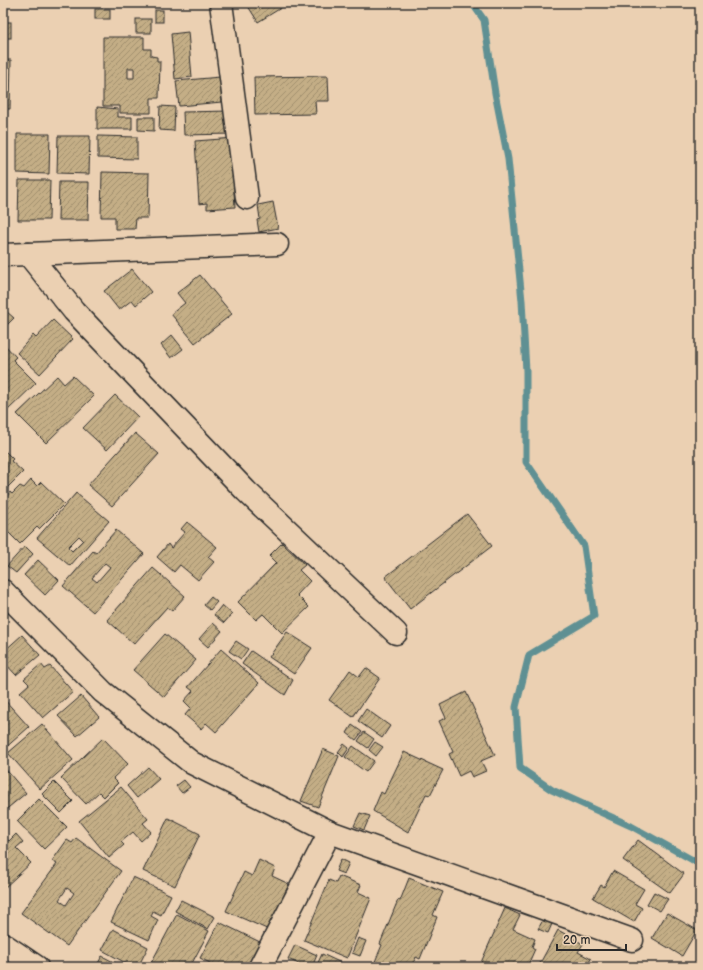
<svg xmlns="http://www.w3.org/2000/svg" width="703" height="970" viewBox="0 0 703 970" font-family="'Balsamiq Sans',sans-serif">
<defs>
<pattern id="building-hatch" width="6" height="6" patternUnits="userSpaceOnUse"><rect width="6" height="6" fill="#c4ae86"/><path d="M-1 1l2-2M0 6l6-6M5 7l2-2" fill="none" stroke="#9f8e6e"/></pattern>
</defs>
<rect width="100%" height="100%" fill="#ebd0b2"/>
<filter id="ink" filterUnits="userSpaceOnUse"><feTurbulence type="fractalNoise" baseFrequency=".025" numOctaves="2"/><feDisplacementMap in="SourceGraphic" scale="8" xChannelSelector="R" yChannelSelector="G"/><feConvolveMatrix kernelMatrix="1 2 1 2 8 2 1 2 1" color-interpolation-filters="sRGB"/></filter>
<g filter="url(#ink)">
<g fill="none" stroke-linecap="round" stroke-linejoin="round">
<polyline stroke="#5f9093" stroke-width="7" points="472,3 484,20 495,93 508,159 522,301 526,371 526,462 584,546 594,616 529,655 516,707 520,768 552,790 631,826 698,863 700,866"/>
</g>
<g fill="url(#building-hatch)" stroke="#2b2b2b" fill-rule="evenodd">
<polygon points="246,3 289,3 258,22"/>
<rect x="95" y="9" width="15" height="10"/>
<rect x="155" y="10" width="8" height="12"/>
<rect x="136" y="19" width="15" height="14"/>
<rect x="3" y="22" width="8" height="16"/>
<polygon points="188,32 192,77 175,79 171,34"/>
<path d="M 103,37 L 144,37 L 144,49 L 151,49 L 151,56 L 157,57 L 157,61 L 160,61 L 159,98 L 151,98 L 151,113 L 120,113 L 120,106 L 103,106 ZM 128,68 L 134,68 L 134,78 L 128,78 Z"/>
<polygon points="3,60 11,60 10,109 3,109"/>
<polygon points="328,76 329,101 315,101 316,114 255,115 254,77"/>
<polygon points="220,77 222,102 179,106 176,81"/>
<polygon points="160,106 175,107 174,131 159,130"/>
<polygon points="97,107 118,109 118,117 132,117 132,129 97,129"/>
<polygon points="230,111 231,134 184,135 183,112"/>
<polygon points="138,117 154,117 154,131 138,130"/>
<polygon points="17,134 50,134 49,174 17,173"/>
<polygon points="58,136 90,136 89,174 57,173"/>
<polygon points="98,136 137,137 137,159 98,158"/>
<polygon points="235,138 238,174 233,175 235,207 207,209 207,203 199,204 195,141"/>
<polygon points="102,172 149,173 148,218 136,218 135,229 115,229 115,217 101,217"/>
<polygon points="19,180 50,180 49,220 18,220"/>
<polygon points="59,182 89,182 88,220 58,220"/>
<polygon points="273,202 278,228 259,232 257,220 260,219 258,205"/>
<polygon points="132,269 151,292 136,305 132,300 119,310 104,291"/>
<polygon points="200,275 232,314 195,343 171,314 185,303 177,293"/>
<polygon points="6,311 14,318 4,328 3,314"/>
<polygon points="53,320 73,339 40,374 17,353 33,335 36,338"/>
<polygon points="172,335 183,349 171,358 161,345"/>
<polygon points="3,343 16,357 13,360 36,383 7,411 3,406"/>
<polygon points="57,376 64,384 73,376 94,396 46,443 17,414"/>
<polygon points="115,395 138,417 107,450 83,428"/>
<polygon points="135,433 159,454 112,506 88,485"/>
<polygon points="3,449 13,459 11,461 23,472 3,492"/>
<polygon points="31,480 37,486 41,482 64,504 39,529 37,527 20,544 3,527 3,500 10,492 12,494 20,486 24,488"/>
<path d="M 76,493 L 109,521 L 70,566 L 37,538 ZM 79,536 L 83,540 L 72,551 L 68,547 Z"/>
<polygon points="467,514 492,546 410,609 385,577"/>
<polygon points="187,522 217,547 208,557 214,562 198,580 180,565 174,572 157,557 168,544 171,548 185,532 181,529"/>
<path d="M 116,530 L 144,554 L 93,612 L 63,586 L 93,551 L 96,553 ZM 105,563 L 110,567 L 97,582 L 92,578 Z"/>
<polygon points="282,543 305,565 299,570 310,581 297,595 309,607 282,633 263,614 256,620 238,602 276,563 269,556"/>
<polygon points="25,546 33,554 16,573 7,566"/>
<polygon points="38,560 59,580 45,595 24,575"/>
<polygon points="153,568 185,596 172,611 167,607 134,644 107,620"/>
<polygon points="211,597 217,602 210,610 204,605"/>
<polygon points="222,605 232,614 224,623 214,615"/>
<polygon points="213,623 222,631 208,647 199,639"/>
<polygon points="287,632 312,648 294,674 269,657"/>
<polygon points="165,634 196,660 164,697 133,670"/>
<polygon points="22,635 40,655 16,675 3,661 3,652"/>
<polygon points="236,641 248,649 241,659 229,651"/>
<polygon points="221,649 259,683 216,732 206,723 201,729 185,715 191,708 184,701 193,691 188,687"/>
<polygon points="251,651 293,680 285,695 242,664"/>
<polygon points="41,664 45,669 50,666 73,692 43,718 20,692 29,684 24,679"/>
<polygon points="366,668 380,678 353,717 329,700 350,670 359,677"/>
<polygon points="466,692 495,755 481,761 486,771 472,777 469,771 459,776 449,754 453,752 439,721 446,718 440,705"/>
<polygon points="81,696 99,717 77,736 58,716"/>
<polygon points="3,698 29,727 3,750"/>
<polygon points="366,709 390,726 382,738 358,721"/>
<polygon points="42,724 73,760 40,789 8,753"/>
<polygon points="352,725 362,732 356,740 347,733"/>
<polygon points="364,732 374,739 368,748 358,741"/>
<polygon points="103,738 128,764 113,778 118,783 104,797 99,792 86,804 61,778"/>
<polygon points="375,742 383,747 376,756 369,750"/>
<polygon points="344,744 349,748 343,757 338,752"/>
<polygon points="353,746 374,761 366,772 345,757"/>
<polygon points="323,749 339,756 318,807 301,801"/>
<polygon points="404,752 443,770 430,795 426,794 408,832 373,811 381,792 384,794"/>
<polygon points="3,766 26,793 3,812"/>
<polygon points="148,767 159,779 137,798 127,786"/>
<polygon points="184,780 190,787 182,793 176,786"/>
<polygon points="54,782 73,801 61,813 42,794"/>
<polygon points="121,787 148,819 143,823 151,832 141,841 133,832 121,842 124,845 109,858 79,821"/>
<polygon points="39,799 67,827 44,849 17,821"/>
<polygon points="360,813 370,816 364,830 354,826"/>
<polygon points="168,818 200,834 175,886 143,871"/>
<polygon points="16,834 23,842 16,848 31,863 3,889 3,835 9,841"/>
<path d="M 76,838 L 121,871 L 67,946 L 21,913 L 57,864 L 52,861 L 67,840 L 72,843 ZM 67,888 L 74,893 L 66,905 L 59,900 Z"/>
<polygon points="638,840 684,874 670,893 623,860"/>
<polygon points="341,859 349,863 344,874 336,871"/>
<polygon points="259,860 275,868 272,876 289,884 269,930 226,911 244,872 252,876"/>
<polygon points="613,871 644,889 635,904 642,908 634,922 593,898 601,885 604,887"/>
<polygon points="339,876 361,885 358,892 371,898 347,958 304,940 329,880 336,883"/>
<polygon points="133,877 171,895 161,915 153,911 151,916 158,920 149,940 111,922"/>
<polygon points="409,878 443,892 433,915 437,917 420,959 416,957 412,967 380,967 374,964 382,945 380,944 398,900 400,901"/>
<polygon points="654,892 668,899 660,911 647,904"/>
<polygon points="181,900 215,917 208,929 175,911"/>
<polygon points="505,908 520,915 513,929 535,939 532,947 535,949 527,967 479,967"/>
<polygon points="667,913 697,930 682,956 652,938"/>
<polygon points="177,914 209,931 190,967 149,967"/>
<polygon points="543,920 552,924 548,933 538,929"/>
<polygon points="219,922 262,943 250,967 218,967 200,958"/>
<polygon points="113,929 148,947 138,967 133,967 102,950"/>
<polygon points="558,930 583,944 578,952 591,959 586,967 538,967"/>
<polygon points="358,938 366,941 360,956 352,953"/>
<polygon points="295,945 317,955 312,967 305,967 288,959"/>
<polygon points="322,954 350,967 316,967"/>
<polygon points="102,956 123,967 96,967"/>
</g>
<g fill="none" stroke-linecap="round" stroke-linejoin="round">
<defs>
<g id="minor">
<polyline points="221,3 247,198"/>
<polyline points="28,254 74,311 246,491 396,633"/>
<polyline points="3,255 277,244"/>
<polyline points="3,591 103,692 192,763 330,832 632,940"/>
<polyline points="3,944 37,967"/>
<polyline points="260,967 330,832"/>
</g>
</defs>
<use href="#minor" stroke="#2b2b2b" stroke-width="25"/>
<use href="#minor" stroke="#ebd0b2" stroke-width="22"/>
</g>
</g>
<rect width="703" height="970" fill="none" stroke="#ebd0b2" stroke-width="16"/>
<rect x="8" y="8" width="687" height="954" fill="none" stroke="#2b2b2b" stroke-width="1.5" filter="url(#ink)"/>
<path d="M557 944v6h69v-6" fill="none" stroke="#2b2b2b" stroke-width="2"/>
<text x="563" y="944" font-size="12" fill="#2b2b2b" stroke="#ebd0b2" stroke-width="3" paint-order="stroke">20 m</text>
</svg>
